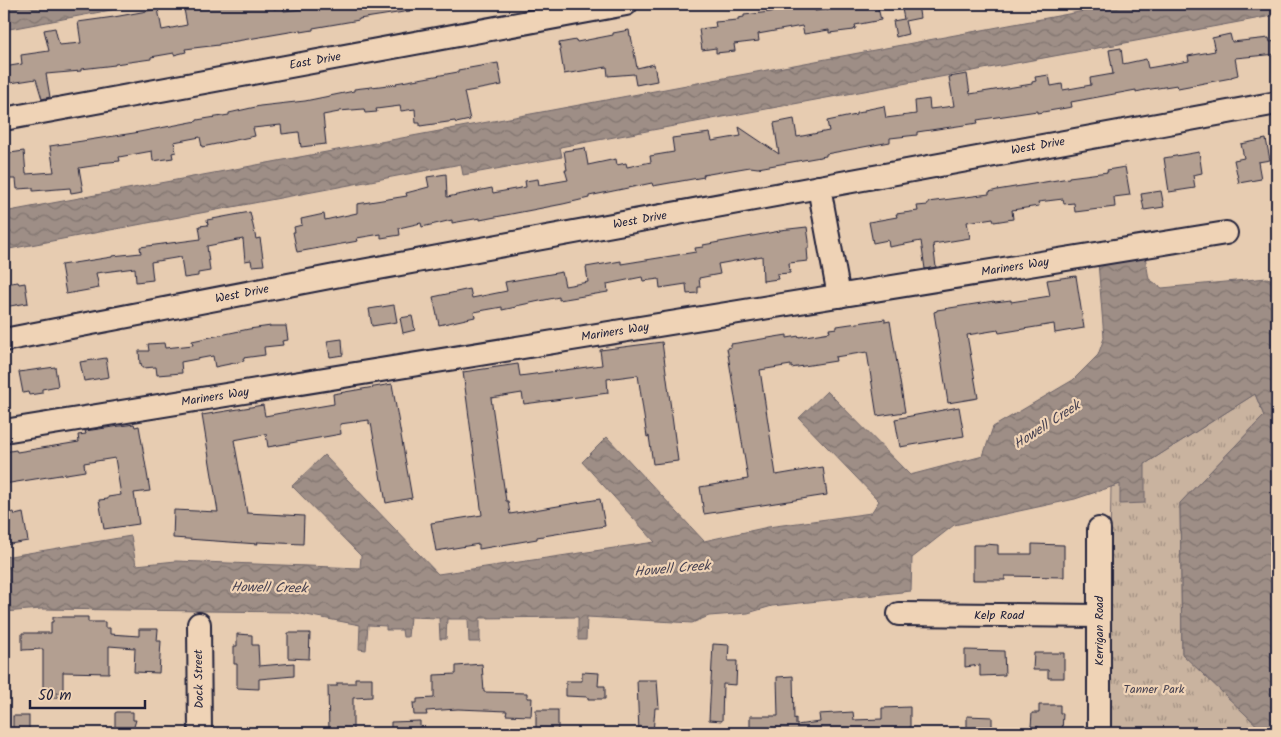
<svg xmlns="http://www.w3.org/2000/svg" width="1281" height="737" viewBox="0 0 1281 737" font-family="Kalam,sans-serif">
<defs>
<pattern id="park-tufts" width="24" height="20" patternUnits="userSpaceOnUse" patternTransform="scale(1.25)"><rect width="24" height="20" fill="#c9b39f"/><path d="M3 7l-1-3M5 7V3M7 7l1-3M15 17l-1-3M17 17v-4M19 17l1-3" fill="none" stroke="#a39183"/></pattern>
<pattern id="water-waves" width="16" height="10" patternUnits="userSpaceOnUse" patternTransform="scale(1.25)"><rect width="16" height="10" fill="#9e8e86"/><path d="M0 5q4-4 8 0t8 0" fill="none" stroke="#80746f"/></pattern>
</defs>
<rect width="100%" height="100%" fill="#e7ccb1"/>
<filter id="ink" filterUnits="userSpaceOnUse"><feTurbulence type="fractalNoise" baseFrequency=".02" numOctaves="2"/><feDisplacementMap in="SourceGraphic" scale="10" xChannelSelector="R" yChannelSelector="G"/><feConvolveMatrix kernelMatrix="1 2 1 2 8 2 1 2 1" color-interpolation-filters="sRGB"/></filter>
<g filter="url(#ink)">
<polygon fill="url(#park-tufts)" stroke="#766a6d" points="1255,394 1264,416 1180,503 1182,653 1265,733 1107,733 1111,487 1121,484 1145,464"/>
<g fill="url(#water-waves)" stroke="#6c6368">
<polygon points="4,4 143,4 4,30"/>
<polygon points="1122,4 1277,4 1277,15 560,147 562,157 463,175 461,164 4,250 4,212"/>
<polygon points="1145,256 1149,279 1162,288 1267,278 1277,281 1277,733 1265,733 1182,654 1180,503 1264,416 1255,394 1145,464 1145,503 1120,504 1120,484 1075,499 954,525 912,558 911,591 772,606 748,613 709,616 692,623 587,617 586,640 578,640 578,617 480,618 480,642 469,642 468,619 447,619 446,639 440,639 439,618 410,617 408,637 403,637 402,630 386,630 386,626 368,625 366,650 359,649 360,625 290,612 41,609 4,612 4,557 131,536 136,565 176,561 360,568 361,556 292,486 324,455 438,574 655,542 582,462 607,437 704,541 768,527 871,513 879,501 799,418 827,391 910,475 983,456 993,427 1073,380 1098,355 1104,338 1098,262"/>
</g>
<g fill="#b39f91" stroke="#22223b">
<polygon points="183,4 273,4 274,9 283,7 284,11 322,7 342,4 409,4 410,11 359,19 359,20 313,28 313,30 301,32 301,30 219,44 219,45 185,49 186,52 174,55 174,53 151,57 151,59 115,64 115,65 81,69 81,71 46,74 50,97 42,99 36,79 4,84 4,67 22,64 21,55 49,51 44,30 55,28 59,45 81,43 78,22 114,17 158,9 162,30 187,25"/>
<polygon points="802,4 814,4 815,11 840,8 839,4 877,4 881,20 855,25 856,28 854,29 854,30 829,33 829,30 804,34 802,26 758,34 759,41 734,44 735,51 716,53 716,48 702,50 699,29 716,27 715,22 738,20 738,18 744,17 744,15 770,12 802,5"/>
<polygon points="901,4 918,4 920,18 905,21 908,34 896,37 893,21 904,19"/>
<polygon points="629,30 630,36 631,36 637,68 654,64 657,81 636,85 634,74 608,76 607,67 564,74 559,43 576,40 577,42 613,35 613,33"/>
<polygon points="1230,34 1232,42 1269,38 1270,42 1277,41 1277,54 1235,58 1238,75 1231,77 1231,78 1178,88 1177,85 1145,90 1136,92 1136,90 1071,102 1072,107 1037,113 1037,111 977,120 978,123 917,132 917,135 890,138 890,142 826,154 826,156 758,168 750,167 703,175 704,177 653,186 652,183 589,196 589,198 563,204 480,220 480,218 452,223 452,220 422,227 421,223 399,228 400,235 381,238 381,234 357,238 358,241 297,252 293,232 295,232 294,227 302,225 301,219 324,214 325,220 357,213 357,204 407,196 406,193 429,187 427,177 446,174 447,197 492,188 493,193 526,187 525,181 538,179 539,185 568,180 565,170 567,170 564,151 585,148 588,165 616,159 617,165 626,163 627,167 651,162 650,156 674,152 672,138 710,133 712,141 741,136 739,127 779,154 774,123 794,119 797,137 829,131 827,121 856,115 856,113 864,112 864,110 884,106 886,118 916,114 915,101 929,99 930,109 954,106 949,77 967,74 970,94 1032,84 1032,82 1036,81 1035,77 1049,75 1051,86 1062,84 1063,90 1091,85 1090,78 1113,74 1109,50 1121,48 1123,64 1146,59 1148,68 1189,61 1188,56 1215,51 1212,38"/>
<polygon points="498,63 502,85 464,92 470,120 456,123 455,121 420,126 420,123 416,123 415,109 401,111 400,106 376,109 377,112 365,113 364,109 339,111 339,112 323,115 326,144 301,147 299,132 282,134 281,125 253,128 255,136 202,147 200,137 174,142 176,152 172,153 173,158 153,161 152,151 119,157 120,161 99,163 99,165 79,168 83,191 71,193 70,188 33,191 33,188 17,189 16,179 7,179 5,155 11,154 10,153 24,151 26,174 54,172 50,146 134,133 197,121 197,120 229,115 229,113 260,106 305,101 354,91 354,89 397,84 396,83 458,72 458,70"/>
<polygon points="1266,139 1270,160 1258,162 1261,179 1239,183 1234,160 1244,158 1241,144"/>
<polygon points="1199,152 1202,173 1193,175 1195,188 1169,192 1164,158"/>
<polygon points="1125,167 1130,195 1114,197 1115,207 1075,212 1074,203 1064,204 1063,199 1038,202 1039,206 1012,210 1013,219 994,222 993,218 967,222 970,238 933,244 936,267 925,269 921,241 889,247 888,240 873,243 869,222 897,217 896,214 918,211 917,206 928,205 928,202 989,194 989,192 997,190 1069,178 1069,177 1108,172 1107,170"/>
<polygon points="1161,191 1164,207 1144,210 1141,194"/>
<polygon points="250,212 256,239 260,238 264,265 252,266 251,260 245,261 243,239 207,246 210,271 198,273 198,276 184,278 181,257 151,262 153,280 136,282 135,268 96,273 99,288 66,294 61,265 112,257 112,256 141,253 140,247 201,239 199,226 208,225 207,220"/>
<polygon points="807,227 809,241 809,248 807,248 808,261 789,263 790,273 777,274 778,279 763,281 762,256 718,264 720,274 699,278 700,287 698,287 698,293 687,294 686,284 660,288 659,279 643,281 642,277 607,284 608,292 559,300 559,297 516,306 516,307 502,310 502,307 474,312 475,317 439,325 433,297 470,289 472,298 507,291 505,282 562,272 565,286 588,282 586,267 621,261 621,264 696,252 695,248 703,247 703,245 780,231 780,230"/>
<polygon points="1076,276 1084,328 1055,333 1054,324 999,333 998,330 967,335 978,398 948,403 934,312 937,311 937,310 994,301 995,302 1011,300 1011,302 1050,296 1047,280"/>
<polygon points="18,282 19,284 25,283 28,303 4,307 4,284"/>
<polygon points="394,305 397,322 372,326 369,309"/>
<polygon points="412,316 415,330 403,333 400,318"/>
<polygon points="885,319 885,322 890,321 905,412 877,416 867,352 835,357 836,361 791,368 791,365 760,370 776,475 823,467 827,495 704,514 700,487 748,479 727,348 731,347 731,344 787,335 787,338 799,336 799,337 830,332 829,329 837,328 837,326"/>
<polygon points="271,326 286,326 288,340 282,341 283,345 264,347 265,355 243,358 244,361 215,367 213,356 181,362 182,373 157,375 156,367 142,368 141,363 140,364 139,351 149,351 148,344 164,343 165,348 193,345 192,341 249,329"/>
<polygon points="342,339 343,355 330,357 327,341"/>
<polygon points="662,342 678,461 653,464 649,436 647,437 638,375 607,379 608,393 524,404 522,393 491,398 506,501 508,501 510,514 600,499 605,526 537,537 537,539 479,549 479,544 436,551 431,523 482,515 463,372 518,364 520,376 602,365 600,350"/>
<polygon points="106,358 109,377 84,381 80,362"/>
<polygon points="55,367 58,386 42,389 42,393 29,395 28,392 23,393 19,372"/>
<polygon points="392,384 412,498 386,503 382,480 381,480 371,423 369,424 369,420 340,424 341,434 268,447 266,434 234,440 247,513 304,516 303,544 257,542 258,544 173,538 174,510 218,512 202,415 263,405 265,416 281,413 334,404 333,394"/>
<polygon points="959,407 964,436 900,447 895,419"/>
<polygon points="134,424 135,427 139,426 150,491 134,493 139,524 104,529 99,500 108,499 108,497 121,495 115,458 84,463 85,471 4,484 4,452 16,450 17,452 79,442 78,435 86,434 85,431"/>
<polygon points="14,512 15,515 23,513 28,541 4,545 4,514"/>
<polygon points="985,544 998,545 998,554 1032,554 1032,544 1064,545 1064,577 1005,576 1005,580 973,580 973,545 985,545"/>
<polygon points="53,617 88,617 88,622 105,622 105,628 110,628 110,634 139,636 139,629 158,629 157,641 161,641 159,673 134,672 135,648 109,646 109,673 63,672 63,693 57,693 57,698 43,698 43,649 22,650 22,633 51,633 51,622 53,622"/>
<polygon points="288,633 310,633 309,659 288,658"/>
<polygon points="237,634 252,635 252,645 258,645 259,666 294,663 294,676 259,679 259,689 237,688 237,664 234,664 234,646 237,646"/>
<polygon points="713,644 729,645 728,661 737,661 736,685 723,684 722,721 709,720"/>
<polygon points="965,650 1004,651 1005,675 980,676 980,665 965,667"/>
<polygon points="1034,653 1064,653 1064,678 1048,678 1048,670 1033,670"/>
<polygon points="482,664 484,692 527,693 527,698 532,698 531,716 506,715 507,711 458,709 426,711 427,715 414,715 413,703 417,703 417,699 434,698 434,675 456,674 456,666"/>
<polygon points="582,672 599,673 598,686 605,686 605,699 588,699 588,697 566,696 566,681 582,681"/>
<polygon points="793,676 794,719 796,718 796,725 820,722 819,714 853,712 854,720 882,719 882,708 910,707 910,733 796,733 796,730 796,733 750,733 750,716 778,716 777,677"/>
<polygon points="355,678 372,678 372,697 353,698 353,733 329,733 328,686 337,686 337,683 355,683"/>
<polygon points="637,680 657,680 659,708 655,708 653,733 639,733"/>
<polygon points="1039,705 1060,705 1060,713 1063,713 1062,733 1039,733 1039,727 1031,727 1032,713 1039,713"/>
<rect x="536" y="710" width="22" height="23"/>
<polygon points="117,712 133,712 133,720 136,720 132,733 115,733 115,713"/>
<rect x="13" y="716" width="16" height="17"/>
<polygon points="967,716 992,717 992,733 967,733"/>
<polygon points="420,721 420,733 391,733 391,722"/>
</g>
<g fill="none" stroke-linecap="round" stroke-linejoin="round">
<defs>
<g id="minor">
<polyline points="4,119 626,4"/>
<polyline points="819,187 839,296"/>
<polyline points="4,340 340,275 1277,103"/>
<polyline points="4,431 1226,233"/>
<polyline points="899,614 1099,616"/>
<polyline points="199,624 200,733"/>
<polyline points="1099,733 1099,529"/>
</g>
</defs>
<use href="#minor" stroke="#22223b" stroke-width="26"/>
<use href="#minor" stroke="#efd3b6" stroke-width="22"/>
</g>
</g>
<g text-anchor="middle" dominant-baseline="central" stroke-width="4.5" stroke-linejoin="round" paint-order="stroke">
<g font-size="12" fill="#22223b" stroke="#efd3b6">
<text transform="translate(315 61) rotate(-10)">East Drive</text>
<text transform="translate(1038 146) rotate(-10)">West Drive</text>
<text transform="translate(640 220) rotate(-10)">West Drive</text>
<text transform="translate(1015 267) rotate(-9)">Mariners Way</text>
<text transform="translate(242 294) rotate(-11)">West Drive</text>
<text transform="translate(615 332) rotate(-9)">Mariners Way</text>
<text transform="translate(215 397) rotate(-9)">Mariners Way</text>
<text x="999" y="615">Kelp Road</text>
<text transform="translate(1099 631) rotate(-90)">Kerrigan Road</text>
<text transform="translate(199 679) rotate(-91)">Dock Street</text>
</g>
<g font-size="12" fill="#433f4f" stroke="#efd3b6">
<text x="1154" y="689">Tanner Park</text>
</g>
<g font-size="14" font-style="italic" fill="#474252" stroke="#efd3b6">
<text transform="translate(1047 425) rotate(-33)">Howell Creek</text>
<text transform="translate(672 569) rotate(-5)">Howell Creek</text>
<text transform="translate(269 588) rotate(1)">Howell Creek</text>
</g>
</g>
<rect width="1281" height="737" fill="none" stroke="#efd3b6" stroke-width="20"/>
<rect x="10" y="10" width="1261" height="717" fill="none" stroke="#22223b" stroke-width="2" filter="url(#ink)"/>
<path d="M30 700v8h115v-8" fill="none" stroke="#22223b" stroke-width="2.5"/>
<text x="38" y="700" font-size="15" fill="#22223b" stroke="#efd3b6" stroke-width="4" paint-order="stroke">50 m</text>
</svg>
